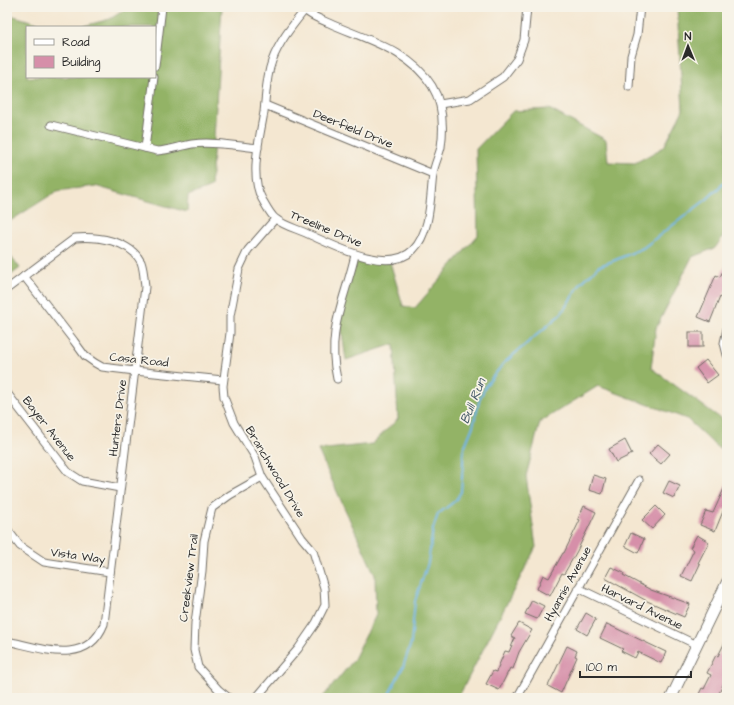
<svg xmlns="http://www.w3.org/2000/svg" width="734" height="705" viewBox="0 0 734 705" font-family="'Architects Daughter',sans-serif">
<rect width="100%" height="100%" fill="#f7f3e8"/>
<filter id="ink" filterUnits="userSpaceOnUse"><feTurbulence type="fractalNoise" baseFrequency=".025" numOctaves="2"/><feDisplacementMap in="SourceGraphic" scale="8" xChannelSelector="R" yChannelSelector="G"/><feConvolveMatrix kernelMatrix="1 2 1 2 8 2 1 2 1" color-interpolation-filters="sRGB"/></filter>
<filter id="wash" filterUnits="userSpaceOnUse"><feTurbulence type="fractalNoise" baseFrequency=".012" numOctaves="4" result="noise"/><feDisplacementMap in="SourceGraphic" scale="16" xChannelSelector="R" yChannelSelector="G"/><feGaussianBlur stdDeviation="0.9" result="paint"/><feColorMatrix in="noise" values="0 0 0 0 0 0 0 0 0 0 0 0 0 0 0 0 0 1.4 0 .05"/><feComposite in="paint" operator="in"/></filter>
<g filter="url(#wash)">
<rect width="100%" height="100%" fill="#f4e7d1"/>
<g fill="#93b366" stroke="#5f6f48">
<polygon points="129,7 222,7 211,187 188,196 187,212 95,186 57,191 7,223 7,14 51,27 27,27 27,77 155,77 155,27 80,27 110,19"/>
<polygon points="677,7 727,7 727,231 715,248 692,257 656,328 651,368 727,423 719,449 687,419 598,386 540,422 526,476 536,547 458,698 322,698 353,661 376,615 375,575 318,450 372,444 398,419 394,344 346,360 338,305 356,258 390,262 403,306 415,308 478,235 476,149 513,111 549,109 606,140 608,162 635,163 664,147 683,110"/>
<polygon points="7,252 20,268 7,278"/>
</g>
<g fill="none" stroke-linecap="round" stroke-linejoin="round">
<polyline stroke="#71b6e8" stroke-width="2" points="387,698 403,667 411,643 415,601 428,563 433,529 438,514 455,501 461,492 464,448 473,426 480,398 487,384 504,363 561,314 581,283 599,266 613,261 643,248 707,199 727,180"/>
</g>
<g id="blocks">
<g fill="#d68fa9">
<polygon points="727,262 727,288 722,298 720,297 710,322 698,317 716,275 720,277"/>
<rect x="689" y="332" width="14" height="15"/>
<polygon points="706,360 718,375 707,383 696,368"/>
<polygon points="625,440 632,454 616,462 609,449"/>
<polygon points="658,444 670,454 661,464 649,454"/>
<polygon points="593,475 606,479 602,494 589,490"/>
<polygon points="669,481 680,486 674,498 663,493"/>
<polygon points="727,482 727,510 724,509 715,531 700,525 706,511 713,513"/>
<polygon points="584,506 596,512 577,551 564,574 562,573 550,596 537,589 543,575 549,578 563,553 564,553 580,520 578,519"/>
<polygon points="656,506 665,515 652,529 642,520"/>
<polygon points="631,533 644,539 638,553 625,546"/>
<polygon points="697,535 709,542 698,563 700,564 692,581 681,576 694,550 690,548"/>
<polygon points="611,567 624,573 623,575 651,590 690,604 684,617 647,601 605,578"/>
<polygon points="532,600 544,606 537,619 525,614"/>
<polygon points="586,613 596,619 587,635 577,629"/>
<polygon points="519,623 532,630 519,652 513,669 510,668 499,690 486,684 493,671 496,672 505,651 509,652 515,638 511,636"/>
<polygon points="607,624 666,652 661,663 638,652 635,658 621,651 623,649 600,638"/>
<polygon points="727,638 727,681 725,680 717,698 697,698 702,688 704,689 711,675 707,673 716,655 718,656"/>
<polygon points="567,646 577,651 575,656 577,657 561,693 548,686"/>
</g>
</g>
</g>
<g filter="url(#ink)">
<use href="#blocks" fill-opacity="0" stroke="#716d65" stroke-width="1"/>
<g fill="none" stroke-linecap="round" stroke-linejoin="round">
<defs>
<g id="street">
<path d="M 302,7 C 308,15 320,19 329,23 C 364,39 410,50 432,86 C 443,104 444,126 441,147 C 439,156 434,165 433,174 C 430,198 431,232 413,250 C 388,275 333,245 308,234 C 298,229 284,226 276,219 C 271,216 265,204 262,199 C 249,176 260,137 264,112 C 266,95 266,77 272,61 C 279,42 292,26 304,11"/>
<polyline points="155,66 162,7"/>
<polyline points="629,87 631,56 637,35 640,7"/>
<polyline points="440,104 470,99 503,77 517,59 524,40 527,7"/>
<polyline points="265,105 433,174"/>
<path d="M 51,125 L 157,151 C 170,150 180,146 192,144 C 213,141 237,146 258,148"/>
<polyline points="145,148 154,77"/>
<polyline points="24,276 74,341 85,356 95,363 102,367 135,371 223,380"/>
<path d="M 7,289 L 75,238 C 96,236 130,240 141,262 C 144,270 144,279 145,287 L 104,624 C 87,667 41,648 7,641"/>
<polyline points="727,329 724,343 727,355"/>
<path d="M 337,379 C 326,330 345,300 355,255"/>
<polyline points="7,393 68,472 82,481 120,488"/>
<polyline points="7,529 20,546 44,562 110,572"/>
<polyline points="578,588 697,645"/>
<polyline points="229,698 219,690 198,667 194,650 195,623 202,571 204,541 212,508 230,495 262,477"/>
<polyline points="256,698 298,649 316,623 325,605 324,588 313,551 302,538 262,477 255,457 234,423 224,397 223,386 230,333 230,316 239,269 248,250 275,219"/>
<polyline points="517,698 639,480"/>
</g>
<polyline id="secondary" points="671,698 727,582"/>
</defs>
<use href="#street" stroke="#716d65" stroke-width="9"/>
<use href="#secondary" stroke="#716d65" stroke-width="12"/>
<use href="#street" stroke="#fff" stroke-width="7"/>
<use href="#secondary" stroke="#fff" stroke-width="10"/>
</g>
</g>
<g text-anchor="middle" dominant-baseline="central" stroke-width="3.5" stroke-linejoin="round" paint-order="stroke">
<g font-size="12" fill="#2b2b2b" stroke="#f7f3e8">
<text transform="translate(353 129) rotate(22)">Deerfield Drive</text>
<text transform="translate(326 229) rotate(23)">Treeline Drive</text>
<text transform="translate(139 360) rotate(6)">Casa Road</text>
<text transform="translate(118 418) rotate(-83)">Hunters Drive</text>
<text transform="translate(49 429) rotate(52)">Bayer Avenue</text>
<text transform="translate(275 472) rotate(59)">Branchwood Drive</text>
<text transform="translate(78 556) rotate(8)">Vista Way</text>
<text transform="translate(189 578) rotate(-83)">Creekview Trail</text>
<text transform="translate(568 584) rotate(-61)">Hyannis Avenue</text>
<text transform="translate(642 607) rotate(26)">Harvard Avenue</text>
</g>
<g font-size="13" font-style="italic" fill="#405564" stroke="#f7f3e8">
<text transform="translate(473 401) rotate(-68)">Bull Run</text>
</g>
</g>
<rect width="734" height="705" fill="none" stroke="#f7f3e8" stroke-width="24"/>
<rect x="26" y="26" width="130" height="52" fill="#f7f3e8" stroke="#a5a39c"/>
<rect x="34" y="39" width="20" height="6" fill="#ffffff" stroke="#a5a39c"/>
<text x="62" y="46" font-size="12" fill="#2b2b2b">Road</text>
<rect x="34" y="56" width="20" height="12" fill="#d68fa9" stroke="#a5a39c"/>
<text x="62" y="66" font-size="12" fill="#2b2b2b">Building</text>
<g transform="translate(688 46) rotate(359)" stroke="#f7f3e8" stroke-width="3" paint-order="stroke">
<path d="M0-3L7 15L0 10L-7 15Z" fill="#2b2b2b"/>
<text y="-6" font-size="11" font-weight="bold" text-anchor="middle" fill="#2b2b2b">N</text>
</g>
<path d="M580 671v6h111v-6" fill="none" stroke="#2b2b2b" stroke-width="2"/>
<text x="586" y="671" font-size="12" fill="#2b2b2b" stroke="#f7f3e8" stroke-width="3" paint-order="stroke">100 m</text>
</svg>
